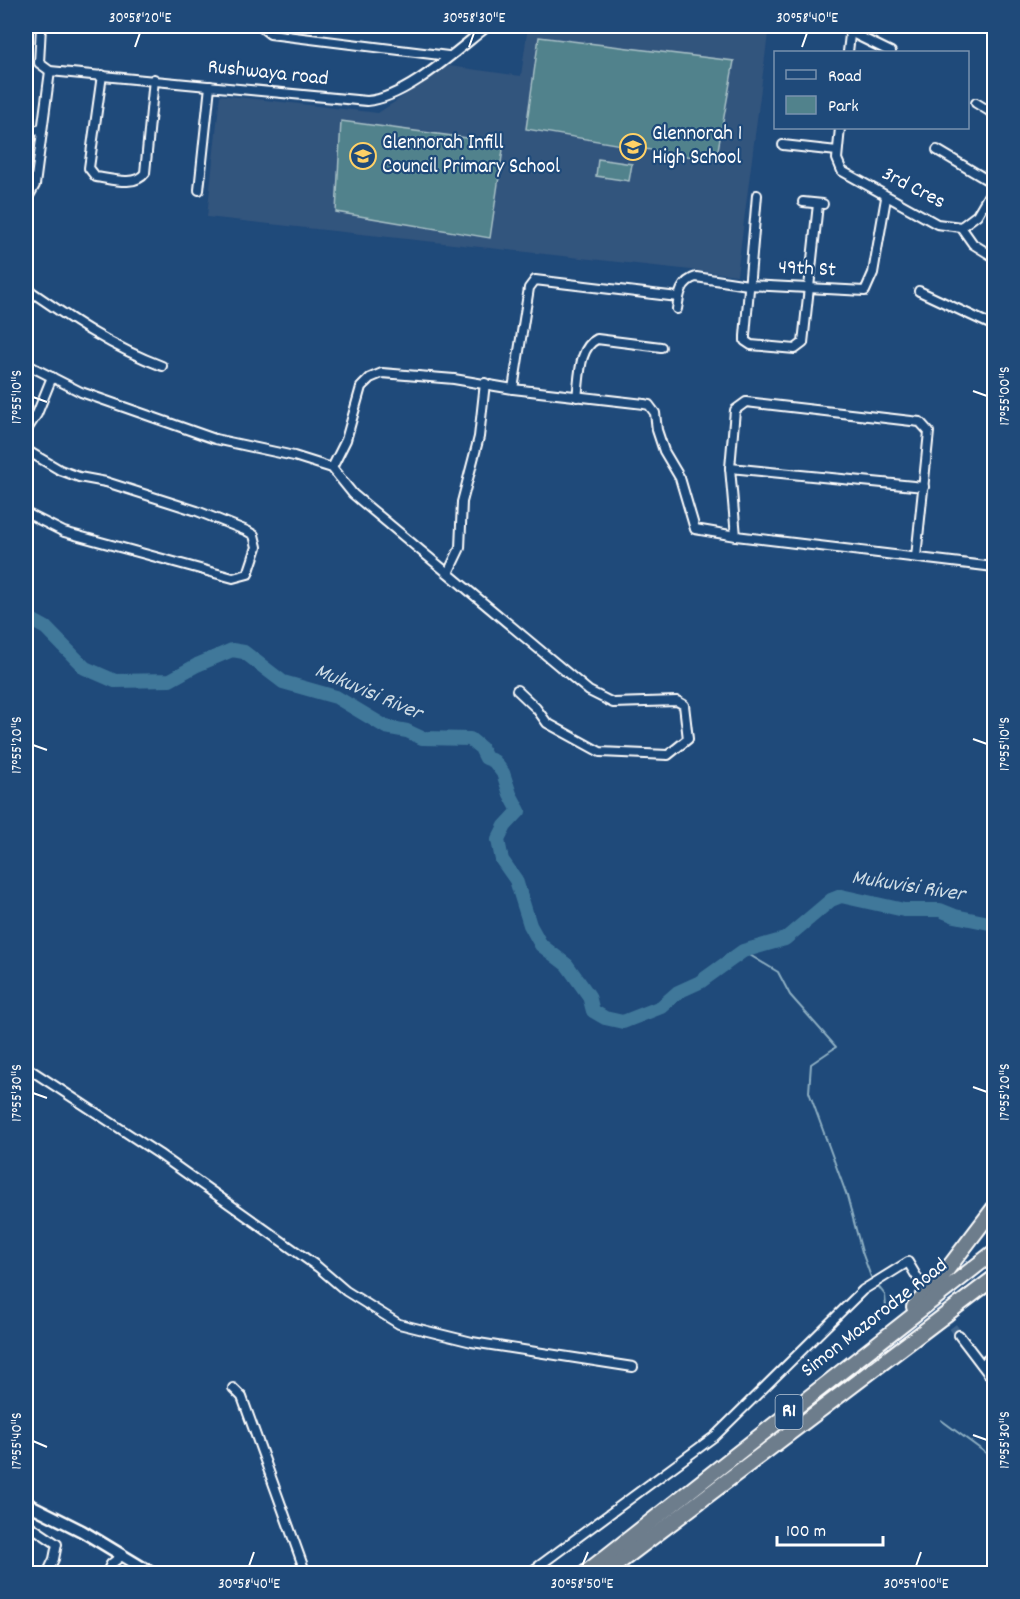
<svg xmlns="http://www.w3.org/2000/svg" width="1020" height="1599" viewBox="0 0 1020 1599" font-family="Dekko,sans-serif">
<rect width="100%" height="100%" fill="#1f4a7a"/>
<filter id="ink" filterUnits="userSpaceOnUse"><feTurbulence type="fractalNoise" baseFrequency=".0167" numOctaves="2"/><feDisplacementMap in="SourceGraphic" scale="12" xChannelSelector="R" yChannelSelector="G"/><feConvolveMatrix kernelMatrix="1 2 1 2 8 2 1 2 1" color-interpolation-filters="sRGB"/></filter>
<g filter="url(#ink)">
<polygon fill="#33547d" points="528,26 769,26 737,275 207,217 220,95 378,113 449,66 521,76"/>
<g fill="#51828c" stroke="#a8c0c6" stroke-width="1.5">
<polygon points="539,37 734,61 716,161 526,129"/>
<polygon points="341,121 504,143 490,238 336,212"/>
<polygon points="598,159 632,164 629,181 596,176"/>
</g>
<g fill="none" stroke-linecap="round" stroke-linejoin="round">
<g stroke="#8caec2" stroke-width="2">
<polyline points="743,951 778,972 790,995 836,1047 811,1064 809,1092 847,1196 862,1252 871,1277 885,1295 886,1307"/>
<polyline points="941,1420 994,1459"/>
</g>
<polyline stroke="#40789a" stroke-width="14" points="26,617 46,628 85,668 115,681 170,680 197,665 232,650 244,652 283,682 336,697 386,727 407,731 422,738 470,739 481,748 486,758 494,761 503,773 510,794 519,811 505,826 498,840 502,860 516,880 530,925 541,945 567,965 589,996 593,1011 605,1018 623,1022 661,1007 678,992 700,982 743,951 785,939 831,900 841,896 904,910 940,910 955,916 994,924"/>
<polyline stroke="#41658e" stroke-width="8" stroke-dasharray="8 4" stroke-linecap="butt" points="931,1298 959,1335"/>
<defs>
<g id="street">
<path d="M 41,26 L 39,63 L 50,71 L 367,101 C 406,98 457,50 488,26"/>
<polyline points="182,26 208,28"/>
<polyline points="260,26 270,34 448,56"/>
<polyline points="833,26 851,27"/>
<polyline points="850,32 891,52"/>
<polyline points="848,52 851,26"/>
<path d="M 102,75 L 89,168 L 96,177 C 111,179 135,187 145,173 L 154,79"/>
<polyline points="976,103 994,114"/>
<polyline points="840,128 837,159 842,171 937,224 961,227 977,215 994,186"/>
<polyline points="26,133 42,129"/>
<polyline points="783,145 837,151"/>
<polyline points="937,150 994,184"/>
<polyline points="199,190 210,86"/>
<polyline points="757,195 745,336 745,341 751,345 795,349 803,343 818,204"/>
<polyline points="26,201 35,185 50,71"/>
<polyline points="803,202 823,204"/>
<polyline points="961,227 973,244 994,257"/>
<path d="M 26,288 C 71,319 109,346 162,366"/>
<polyline points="919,291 994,326"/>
<path d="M 677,309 C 679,295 681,281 696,277 L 748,285 L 865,291 L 873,273 L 886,198"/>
<polyline points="26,364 81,392 215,439 294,456 332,468 353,494 589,691 613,703 677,701 684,705 688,739 668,755 600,752 547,723 536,708 517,690"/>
<polyline points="513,389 529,288 535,280 678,297"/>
<path d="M 577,397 C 580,378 578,348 597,339 L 661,347"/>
<polyline points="26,431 37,414 52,377"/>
<polyline points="994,445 991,471 994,476"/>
<polyline points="26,450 60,470 79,477 106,482 197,511 247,531 254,535 257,547 248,574 233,578 64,532 26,513"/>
<polyline points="332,468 346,440 361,387 370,378 382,373 454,379 513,389 644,404 649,405 655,413 657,430 664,451 680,478 695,529 736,536"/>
<polyline points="730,468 924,487"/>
<polyline points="916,557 929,432 920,422 746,402 735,410 730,468 736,536 994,567"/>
<polyline points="448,573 460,548 462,502 479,437 485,383"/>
<polyline points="26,1067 159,1154 318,1267 346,1291 399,1324 472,1342 633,1367"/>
<polyline points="959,1335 994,1381"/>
<polyline points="982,1365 994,1353"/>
<polyline points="233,1388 242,1397 306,1574"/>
<polyline points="26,1523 57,1544 54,1559 47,1574"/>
<polyline points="106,1574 111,1564 123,1555"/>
<polyline points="528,1574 715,1436 863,1290 908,1262 921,1284"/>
</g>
<polyline id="secondary" points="26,1503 82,1531 153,1574"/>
<g id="highway">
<polyline points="914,1307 943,1275 994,1208"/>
<polyline points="584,1574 994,1252"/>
<polyline points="604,1574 994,1278"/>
</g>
</defs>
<use href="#street" stroke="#fff" stroke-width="12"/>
<use href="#secondary" stroke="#fff" stroke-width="15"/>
<use href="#highway" stroke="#fff" stroke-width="18"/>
<use href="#street" stroke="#1f4a7a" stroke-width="8"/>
<use href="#secondary" stroke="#1f4a7a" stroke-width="10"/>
<use href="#highway" stroke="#6d7d8c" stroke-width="14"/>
</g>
</g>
<path fill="none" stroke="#fff" stroke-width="2" d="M 135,47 L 140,33M 469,47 L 474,33M 802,47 L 807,33M 973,391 L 987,396M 33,397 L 47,402M 973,739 L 987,744M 33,745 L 47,750M 973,1087 L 987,1092M 33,1093 L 47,1098M 973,1435 L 987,1440M 33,1441 L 47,1447M 249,1566 L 254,1552M 582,1566 L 588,1552M 916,1566 L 921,1552"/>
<defs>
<symbol id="school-ring" viewBox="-11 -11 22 22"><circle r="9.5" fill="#1f4a7a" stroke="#ffd166" stroke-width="1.5"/><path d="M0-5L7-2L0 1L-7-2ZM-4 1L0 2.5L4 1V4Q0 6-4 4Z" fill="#ffd166"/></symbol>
</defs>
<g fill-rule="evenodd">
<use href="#school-ring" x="618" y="132" width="30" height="30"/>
<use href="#school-ring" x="348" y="141" width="30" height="30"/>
</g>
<g text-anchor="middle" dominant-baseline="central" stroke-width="4.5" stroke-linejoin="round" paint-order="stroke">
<rect fill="#1f4a7a" stroke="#bcc9d7" stroke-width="1.5" x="775.5" y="1395" width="27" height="34" rx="4.5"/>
<g font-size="20" font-weight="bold" fill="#fff">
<text x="789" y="1412">R1</text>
</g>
<g font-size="21" fill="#fff" stroke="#1f4a7a">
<text transform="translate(268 74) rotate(6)">Rushwaya road</text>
<text transform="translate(913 189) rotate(27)">3rd Cres</text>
<text transform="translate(807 270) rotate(3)">49th St</text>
<text transform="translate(875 1319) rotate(-38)">Simon Mazorodze Road</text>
</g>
<g font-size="21" fill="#fff" stroke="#1f4a7a" text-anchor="start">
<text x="652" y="135">Glennorah 1<tspan x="652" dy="24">High School</tspan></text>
<text x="382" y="144">Glennorah Infill<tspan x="382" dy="24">Council Primary School</tspan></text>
</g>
<g font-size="22" font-style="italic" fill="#cfdde6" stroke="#1f4a7a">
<text transform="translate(368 693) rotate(23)">Mukuvisi River</text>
<text transform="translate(908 887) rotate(9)">Mukuvisi River</text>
</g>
</g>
<rect width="1020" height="1599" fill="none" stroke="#1f4a7a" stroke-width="66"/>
<rect x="774" y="51" width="195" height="78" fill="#1f4a7a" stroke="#7992af" stroke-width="1.5"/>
<rect x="786" y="70" width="30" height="9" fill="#1f4a7a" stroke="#7992af" stroke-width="1.5"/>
<text x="828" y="81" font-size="18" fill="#ffffff">Road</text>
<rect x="786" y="96" width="30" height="18" fill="#51828c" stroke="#7992af" stroke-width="1.5"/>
<text x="828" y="111" font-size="18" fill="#ffffff">Park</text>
<path d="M777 1536v9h106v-9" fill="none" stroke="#ffffff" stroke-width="3"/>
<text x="786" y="1536" font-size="18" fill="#ffffff" stroke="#1f4a7a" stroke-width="4.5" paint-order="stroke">100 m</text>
<rect x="33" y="33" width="954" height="1533" fill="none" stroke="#fff" stroke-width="2"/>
<g font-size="15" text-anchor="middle" fill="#fff">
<text x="140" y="22">30°58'20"E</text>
<text x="474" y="22">30°58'30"E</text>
<text x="807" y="22">30°58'40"E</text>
<text transform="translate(1004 396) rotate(-90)" y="5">17°55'00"S</text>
<text transform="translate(16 397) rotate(-90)" y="5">17°55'10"S</text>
<text transform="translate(1004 744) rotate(-90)" y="5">17°55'10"S</text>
<text transform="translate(16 745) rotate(-90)" y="5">17°55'20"S</text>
<text transform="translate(1004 1092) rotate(-90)" y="5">17°55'20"S</text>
<text transform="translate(16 1093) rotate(-90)" y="5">17°55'30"S</text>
<text transform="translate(1004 1440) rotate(-90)" y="5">17°55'30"S</text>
<text transform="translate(16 1441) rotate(-90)" y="5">17°55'40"S</text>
<text x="249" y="1588">30°58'40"E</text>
<text x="582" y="1588">30°58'50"E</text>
<text x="916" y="1588">30°59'00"E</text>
</g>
</svg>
